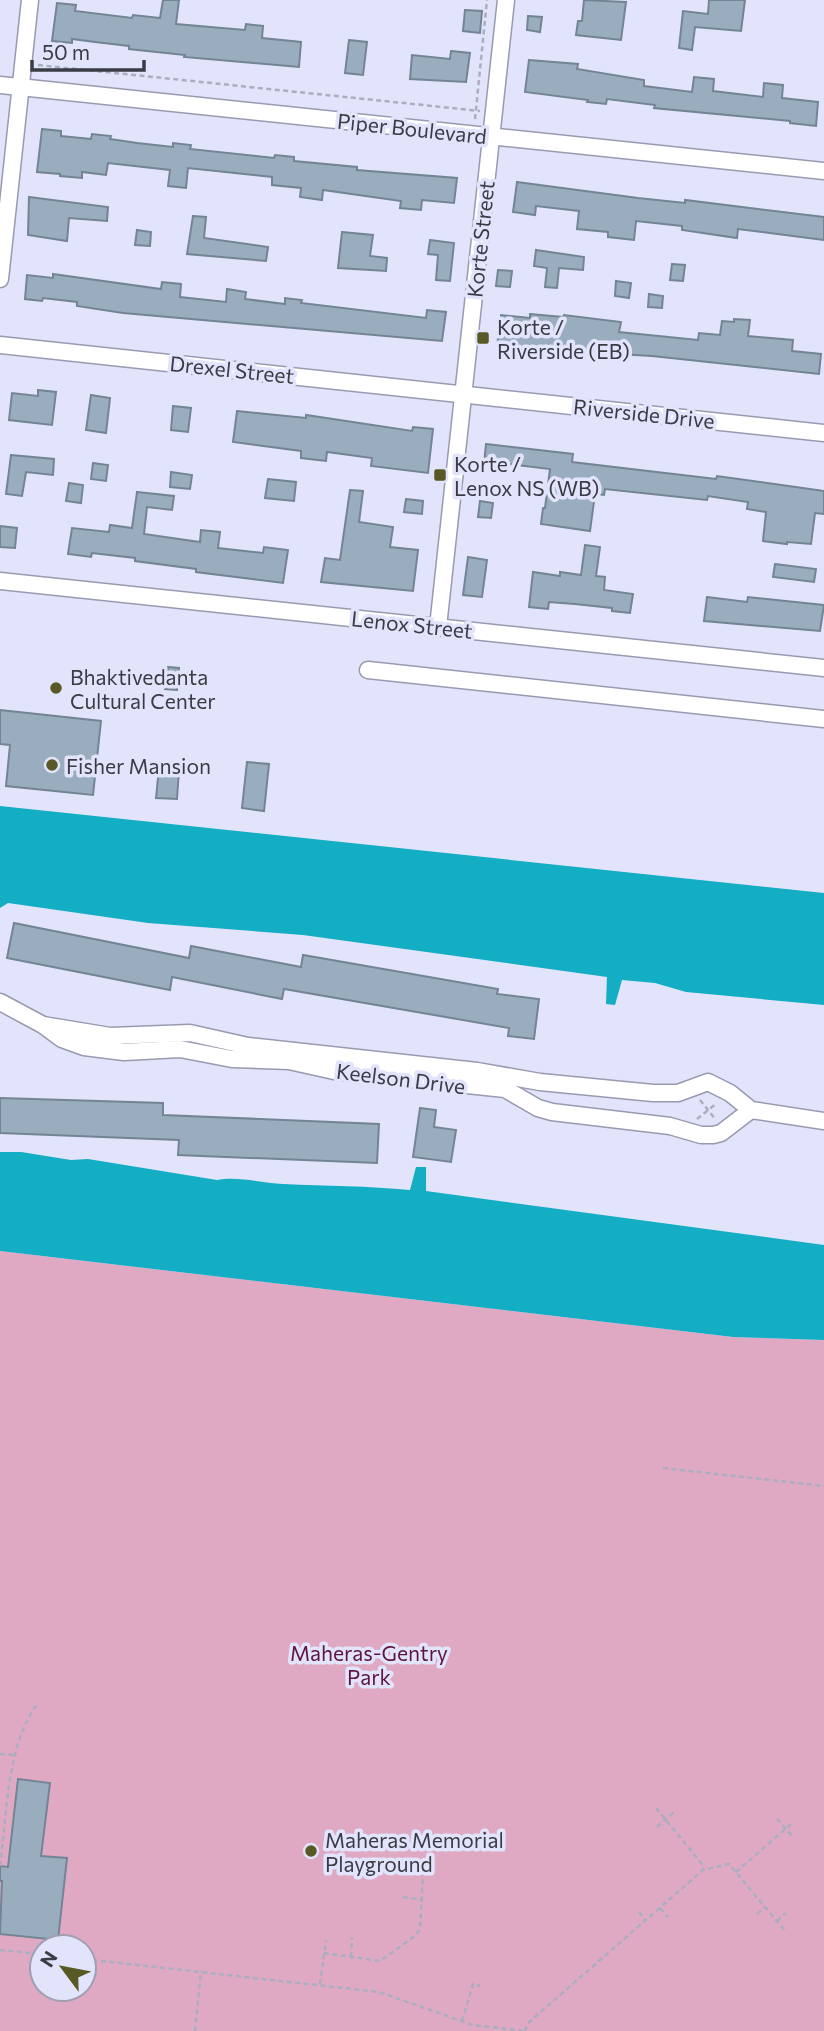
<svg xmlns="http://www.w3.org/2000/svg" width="824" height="2031" viewBox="0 0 824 2031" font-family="Commissioner,sans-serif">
<rect width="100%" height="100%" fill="#e1e4fb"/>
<path fill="#e0a9c3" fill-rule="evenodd" d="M 0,1251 L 733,1337 L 824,1340 L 824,2031 L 0,2031 ZM 42,1947 L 84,1947 L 84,1989 L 42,1989 Z"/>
<g fill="#13adc4">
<polygon points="0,806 824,893 824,1005 686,992 655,983 622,980 615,1005 606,1004 607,977 303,935 148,923 8,903 0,908"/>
<path d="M 0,1152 L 21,1152 L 71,1160 L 88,1159 L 217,1180 C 238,1176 262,1183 283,1184 C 326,1186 368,1186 410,1190 L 416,1167 L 426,1167 L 426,1191 L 824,1245 L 824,1340 L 733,1337 L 0,1251 Z"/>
</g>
<g fill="#9aadbe" stroke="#738495" stroke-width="2">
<polygon points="163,0 179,0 176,24 245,30 246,24 263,26 262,38 301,42 299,67 184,57 185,55 129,49 129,46 95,42 72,39 72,43 52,41 57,3 76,5 75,11 132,18 133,15 160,18"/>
<polygon points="584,0 626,2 621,40 576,35 578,21 582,21"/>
<polygon points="709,0 745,0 741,31 695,27 692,50 679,48 683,11 708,14"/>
<polygon points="465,10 482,11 480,33 463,31"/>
<polygon points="528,16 542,17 540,32 527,30"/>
<polygon points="349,40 367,42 363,75 345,73"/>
<polygon points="451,51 470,53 466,82 410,79 412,55 450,59"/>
<polygon points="529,60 578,64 577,69 644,80 644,86 692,92 694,77 714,79 713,91 763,97 764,83 783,85 782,98 818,102 816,126 790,123 790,121 654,108 655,105 607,99 606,104 587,102 588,100 525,92"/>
<polygon points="42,129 61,131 61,136 91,139 92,134 111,136 110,139 137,143 173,147 173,143 191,145 190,149 274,158 275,155 294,157 294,161 357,167 357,170 457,178 454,203 422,200 421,210 400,208 401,201 323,190 322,200 300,197 301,188 272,185 272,177 188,168 186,188 168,186 170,170 108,163 106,175 82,172 82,178 60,176 60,174 37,172"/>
<polygon points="517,182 638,198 685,203 685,200 824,217 824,240 738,229 737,238 682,230 682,226 636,221 634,240 608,237 608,232 577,229 579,211 536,206 535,215 513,212"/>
<polygon points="29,197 108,207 107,221 69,218 67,241 28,235"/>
<polygon points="193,216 206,217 204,238 268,247 266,261 187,254"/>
<polygon points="137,230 151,232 150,246 135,245"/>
<polygon points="342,232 373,235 370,256 387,258 386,271 338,268"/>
<polygon points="430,240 454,243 450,281 436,280 438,255 428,254"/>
<polygon points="536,250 584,257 583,270 559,268 557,288 545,287 547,268 534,266"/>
<polygon points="672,264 685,265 683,281 670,280"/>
<polygon points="498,270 512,271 510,287 496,286"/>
<polygon points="53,274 161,289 162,282 181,284 180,297 226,302 227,289 246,292 245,299 285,304 285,298 302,300 301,303 426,318 427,310 446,312 442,341 123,313 77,306 77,302 43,298 42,301 25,299 27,275 53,278"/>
<polygon points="616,281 631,283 629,298 615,296"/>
<polygon points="649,294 663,296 662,308 648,307"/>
<polygon points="530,314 563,317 564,315 621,322 619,332 698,340 699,333 720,335 722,321 734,322 734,319 750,320 748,336 793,340 792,351 821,354 819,374 652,356 617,354 617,356 545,348 545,351 497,347 501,315 530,318"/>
<polygon points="38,390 56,392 52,425 9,420 12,393 38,396"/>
<polygon points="91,395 110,398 106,433 86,430"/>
<polygon points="173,406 191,408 188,432 171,430"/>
<polygon points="237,411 306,418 306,415 412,431 413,427 433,429 428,473 371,466 372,458 327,452 326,461 301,458 301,451 233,442"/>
<polygon points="486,444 573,454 572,462 716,479 717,476 824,491 824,514 815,513 811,544 787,542 787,544 763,541 766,512 747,509 748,502 708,496 707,500 605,489 604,495 595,494 590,531 541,524 543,508 545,508 550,469 508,464 508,467 484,464"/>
<polygon points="11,455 54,459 53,475 26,472 22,496 6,494"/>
<polygon points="93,463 108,465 106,481 91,479"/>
<polygon points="171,472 192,475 190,489 170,487"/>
<polygon points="268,479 296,482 294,501 265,498"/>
<polygon points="69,483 83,485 81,503 66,501"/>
<polygon points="350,490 363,491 359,522 393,527 390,547 418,550 413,591 321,582 325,558 340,560"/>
<polygon points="137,492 174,496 172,510 147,507 144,534 200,542 201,530 220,532 218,548 263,553 264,547 288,550 283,583 196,572 196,569 135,561 135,558 92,553 91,557 68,554 72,528 109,532 110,525 132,528"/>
<polygon points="406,499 423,501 422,514 404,512"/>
<polygon points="480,501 493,503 491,518 478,517"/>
<polygon points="0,526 17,528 15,548 0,547"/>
<polygon points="585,545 600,547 596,576 605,577 604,590 633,594 630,613 612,611 612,608 575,604 549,602 548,609 529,607 533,572 560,576 560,572 581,575"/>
<polygon points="468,557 487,560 482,597 463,595"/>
<polygon points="775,564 816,569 814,582 773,577"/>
<polygon points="707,597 747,602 748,597 824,605 820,631 704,621"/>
<polygon points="168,667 179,668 177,690 165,689"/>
<polygon points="0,710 101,721 93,795 6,786 10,745 0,744"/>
<polygon points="247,762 269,764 264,811 242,808"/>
<polygon points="159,768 179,770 177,799 156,798"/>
<polygon points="14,923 189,958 191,946 301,967 303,955 498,989 497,994 539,999 534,1039 508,1036 509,1028 284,989 282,999 172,977 170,990 7,958"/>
<polygon points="0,1098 163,1103 163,1115 379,1124 377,1163 178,1155 179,1140 0,1133"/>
<polygon points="420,1108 436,1110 434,1127 456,1130 451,1162 413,1157"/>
<polygon points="18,1779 50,1783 41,1856 67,1858 58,1940 0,1934 2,1881 0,1881 0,1866 8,1867"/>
</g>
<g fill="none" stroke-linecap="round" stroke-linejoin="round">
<defs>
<g id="minor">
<polyline points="0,85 824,171"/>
<polyline points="0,279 30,0"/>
<polyline points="0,345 824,433"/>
<polyline points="0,581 824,668"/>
<polyline points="438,627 506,0"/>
<polyline points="368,670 824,719"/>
<polyline points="0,1002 43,1025 62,1039 84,1047 124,1052 180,1049 232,1059 289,1061 334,1071 505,1089 538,1108 552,1112 670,1126 701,1135 713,1135 721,1133 751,1110"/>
<polyline points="43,1025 110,1036 190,1033 248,1046 477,1071 540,1082 653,1093 678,1093 708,1082 730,1093 751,1110 824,1121"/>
</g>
</defs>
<use href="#minor" stroke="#989ab0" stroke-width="19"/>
<g stroke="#abadc0" stroke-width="2.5" stroke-dasharray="5 3.5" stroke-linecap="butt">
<polyline points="38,65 480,111"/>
<polyline points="475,119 487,0"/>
<polyline points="700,1100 716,1120"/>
<polyline points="697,1119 717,1103"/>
<polyline points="663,1468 824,1486"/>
<polyline points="0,1754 14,1755"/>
<polyline points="656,1808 702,1864 703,1870"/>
<polyline points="777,1819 794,1838"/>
<polyline points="657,1827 675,1811"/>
<path d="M 0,1866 C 7,1815 6,1745 38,1703"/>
<polyline points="736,1872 791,1824"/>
<polyline points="403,1897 423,1900"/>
<polyline points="660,1908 668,1917"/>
<polyline points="639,1912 646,1921"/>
<polyline points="757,1914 765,1907"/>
<polyline points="777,1921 786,1913"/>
<polyline points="0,1950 42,1954"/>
<polyline points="324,1953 380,1961 415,1936 420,1929 423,1874 412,1872"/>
<polyline points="351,1957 352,1937"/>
<polyline points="84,1959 379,1992 473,2025 525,2031"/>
<polyline points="320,1984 326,1940"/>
<polyline points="462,2021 473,1984 480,1986"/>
<polyline points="195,2031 201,1971"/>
<polyline points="525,2031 528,2023 703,1870 729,1864 786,1932"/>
</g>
<use href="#minor" stroke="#fff" stroke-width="16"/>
</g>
<g fill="#595925" stroke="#e1e4fb" stroke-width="2.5">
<rect x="476" y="331" width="14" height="14" rx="3.5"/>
<rect x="433" y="468" width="14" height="14" rx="3.5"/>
<circle cx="56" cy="688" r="7"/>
<circle cx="52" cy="765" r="7"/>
<circle cx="311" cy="1851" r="7"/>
</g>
<g text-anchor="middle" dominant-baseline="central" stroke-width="7" stroke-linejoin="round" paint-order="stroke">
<g font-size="21" fill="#3a3b44" stroke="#e1e4fb">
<text transform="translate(412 128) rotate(6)">Piper Boulevard</text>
<text transform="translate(480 239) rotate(-84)">Korte Street</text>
<text transform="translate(232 369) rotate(6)">Drexel Street</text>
<text transform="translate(644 413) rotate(6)">Riverside Drive</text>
<text transform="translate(412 624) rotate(6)">Lenox Street</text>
<text transform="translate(401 1078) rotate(7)">Keelson Drive</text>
</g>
<g font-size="21" fill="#3a3b44" stroke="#e1e4fb" text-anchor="start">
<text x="497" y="326">Korte /<tspan x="497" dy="24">Riverside (EB)</tspan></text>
<text x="454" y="463">Korte /<tspan x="454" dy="24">Lenox NS (WB)</tspan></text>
<text x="70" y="676">Bhaktivedanta<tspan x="70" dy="24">Cultural Center</tspan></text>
<text x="66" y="765">Fisher Mansion</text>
<text x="325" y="1839">Maheras Memorial<tspan x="325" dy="24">Playground</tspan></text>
</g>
<g font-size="21" fill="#5e1340" stroke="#e1e4fb">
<text x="369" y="1652">Maheras-Gentry<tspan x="369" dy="24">Park</tspan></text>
</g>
</g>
<g transform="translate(63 1968) rotate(302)"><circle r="33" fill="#e1e4fb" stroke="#9ea0b2" stroke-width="2"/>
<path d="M0-5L12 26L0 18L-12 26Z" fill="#595925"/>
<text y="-10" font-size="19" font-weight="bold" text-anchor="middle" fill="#3a3b44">N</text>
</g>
<path d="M32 60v10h112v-10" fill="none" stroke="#3a3b44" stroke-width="3.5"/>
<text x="42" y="60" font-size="21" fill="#3a3b44" stroke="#e1e4fb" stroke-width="5" paint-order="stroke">50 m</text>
</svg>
